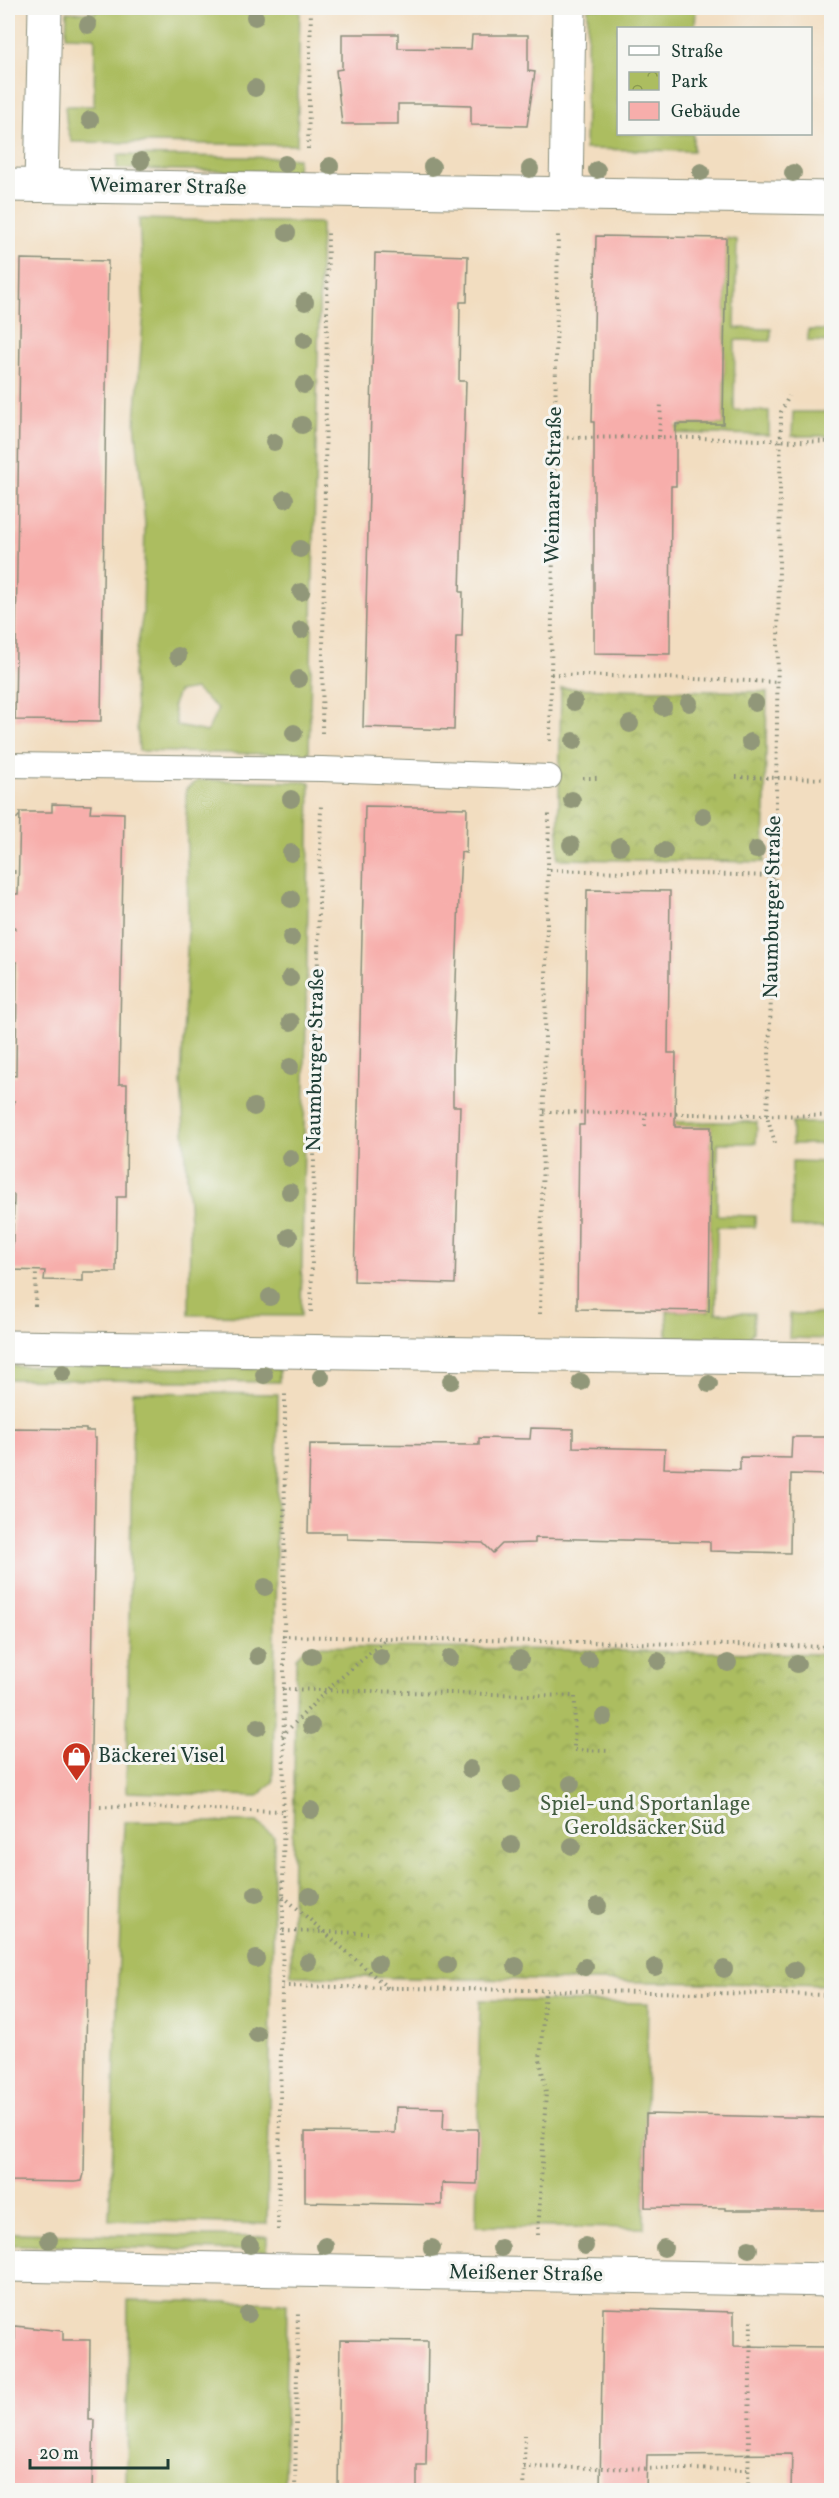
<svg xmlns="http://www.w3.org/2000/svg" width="839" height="2498" viewBox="0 0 839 2498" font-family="Vollkorn,serif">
<defs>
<pattern id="park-crowns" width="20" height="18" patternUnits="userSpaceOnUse" patternTransform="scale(1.5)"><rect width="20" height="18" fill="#acbd60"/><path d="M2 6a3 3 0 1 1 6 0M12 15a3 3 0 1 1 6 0" fill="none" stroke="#8b9b50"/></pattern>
</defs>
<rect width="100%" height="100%" fill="#f6f6f2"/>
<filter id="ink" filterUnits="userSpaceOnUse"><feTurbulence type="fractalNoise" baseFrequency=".0167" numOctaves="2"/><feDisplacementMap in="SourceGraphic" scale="12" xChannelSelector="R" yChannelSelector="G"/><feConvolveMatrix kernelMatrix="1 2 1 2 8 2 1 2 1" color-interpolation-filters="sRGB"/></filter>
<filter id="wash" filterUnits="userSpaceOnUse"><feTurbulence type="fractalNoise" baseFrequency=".008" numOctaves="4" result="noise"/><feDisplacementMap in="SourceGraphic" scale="24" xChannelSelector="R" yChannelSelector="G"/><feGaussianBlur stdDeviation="1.35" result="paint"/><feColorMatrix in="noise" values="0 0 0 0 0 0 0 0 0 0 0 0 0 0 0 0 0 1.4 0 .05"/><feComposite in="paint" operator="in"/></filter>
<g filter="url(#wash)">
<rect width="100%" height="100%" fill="#f2ddc0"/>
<g fill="#acbd60" stroke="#667d4a" stroke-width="1.5" fill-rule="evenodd">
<polygon points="96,8 300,8 297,145 72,142 67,127 65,106 94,106 95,37 66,36 67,12 95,13"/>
<polygon points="588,8 696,8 695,28 618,28 618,134 693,134 693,151 585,149"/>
<polygon points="118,155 298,158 297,172 117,169"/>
<path d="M 139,219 L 321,223 L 309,755 L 139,751 L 133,673 L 143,613 L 145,524 L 135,422 L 144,311 ZM 195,689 L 218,709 L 207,732 L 177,726 L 173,705 L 178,692 Z"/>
<polygon points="726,238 737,240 735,328 771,329 771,341 735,340 734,410 769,411 769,435 664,433 664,426 681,427 681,424 723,424"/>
<polygon points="808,330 831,330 831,342 808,341"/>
<polygon points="793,412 831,412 831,436 792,436"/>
<polygon points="199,780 310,782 301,1316 189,1315 190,1221 181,1083 188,927 186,789"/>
<polygon points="670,1122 757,1122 756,1143 718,1143 717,1215 755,1216 755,1227 717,1227 716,1313 754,1313 753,1332 748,1339 667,1337 667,1311 709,1311 711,1127 670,1127"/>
<polygon points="792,1123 831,1123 831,1339 789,1338 790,1314 829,1314 830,1228 791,1227 792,1161 831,1162 831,1144 792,1144"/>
<polygon points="8,1366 279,1369 279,1382 8,1379"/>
<polygon points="133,1392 278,1394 273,1782 258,1796 126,1792"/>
<polygon points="124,1822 257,1822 274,1837 267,2224 109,2220"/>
<polygon points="480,2000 648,2003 644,2228 476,2226"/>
<polygon points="8,2233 267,2237 267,2251 8,2245"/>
<polygon points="128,2300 287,2303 284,2490 126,2490"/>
</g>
<g fill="url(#park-crowns)" stroke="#667d4a" stroke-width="1.5">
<polygon points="561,688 767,692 764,862 558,859"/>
<polygon points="307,1646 831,1654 831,1985 291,1976 296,1657"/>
</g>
<g id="blocks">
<g fill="#f7aeab">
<polygon points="342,34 398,34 398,48 471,49 472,35 528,35 528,71 535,72 527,126 471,125 471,105 435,104 398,104 398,124 342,124 336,70 342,69"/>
<polygon points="596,236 726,238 723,424 676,424 676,486 671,486 670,654 594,653 594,422 592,422"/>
<polygon points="375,253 468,256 467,302 460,302 459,381 466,381 460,592 463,592 462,637 456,637 454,730 363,727"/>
<polygon points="21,259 108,261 101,721 15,720"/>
<polygon points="52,804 91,805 90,812 124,813 119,1084 127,1084 126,1197 117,1197 116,1272 83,1272 83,1281 44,1280 45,1271 12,1270 14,1195 8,1195 8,1075 16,1076 17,962 9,962 10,894 18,894 20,812 52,812"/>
<polygon points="365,806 467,808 466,853 461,852 459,896 453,1065 453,1106 460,1106 455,1284 354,1281"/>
<polygon points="587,890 670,891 668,1053 676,1053 675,1127 711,1127 709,1311 577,1309 579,1125 584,1125"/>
<polygon points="12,1428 86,1429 86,1431 94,1431 94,1438 96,1438 84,2174 82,2181 75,2182 8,2181 8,1431 12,1431"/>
<polygon points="531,1428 573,1429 573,1447 665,1449 664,1468 740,1470 740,1457 791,1458 792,1437 830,1437 829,1475 791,1474 790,1553 710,1551 710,1542 535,1538 535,1543 502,1544 493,1553 483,1543 347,1539 347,1533 308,1533 310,1444 479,1445 479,1438 530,1439"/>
<polygon points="396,2107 444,2108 443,2129 478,2129 477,2184 442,2183 442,2205 305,2202 305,2132 395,2133"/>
<polygon points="646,2114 831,2118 831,2210 726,2210 726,2208 645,2207"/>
<polygon points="603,2308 734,2312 734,2346 831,2347 831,2490 791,2490 792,2454 647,2455 646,2490 600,2490"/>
<polygon points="15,2326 63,2331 63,2340 90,2340 89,2420 94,2420 92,2490 8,2490 8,2339 15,2339"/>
<polygon points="340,2340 428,2341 426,2466 417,2466 417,2490 338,2490"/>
</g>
</g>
</g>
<g filter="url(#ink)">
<use href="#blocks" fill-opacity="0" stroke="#888d7a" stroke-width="1.5"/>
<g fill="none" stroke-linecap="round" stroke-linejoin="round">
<defs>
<polyline id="service" points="8,765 322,769 549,777"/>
<g id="minor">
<polyline points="8,185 832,198"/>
<polyline points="41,185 45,8"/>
<polyline points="566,193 569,8"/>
<polyline points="8,1347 832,1359"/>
<polyline points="8,2265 832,2280"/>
</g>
</defs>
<use href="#service" stroke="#888d7a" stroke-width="26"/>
<use href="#minor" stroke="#888d7a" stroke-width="35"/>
<g stroke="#888d7a" stroke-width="4" stroke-dasharray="1.5 4.5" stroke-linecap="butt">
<polyline points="308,149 311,8"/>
<polyline points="659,437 661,403"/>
<polyline points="555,438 659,437 832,442"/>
<polyline points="551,674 778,682"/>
<polyline points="322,733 328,230"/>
<polyline points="550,741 558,233"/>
<polyline points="736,777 832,779"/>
<polyline points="583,778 600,778"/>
<polyline points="8,809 20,819"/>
<polyline points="550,870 775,876"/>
<polyline points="8,872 19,872"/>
<polyline points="8,928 18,928"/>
<polyline points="8,987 17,983"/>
<polyline points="8,1102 15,1102"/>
<polyline points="544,1112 832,1116"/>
<polyline points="645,1126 645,1113"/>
<polyline points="775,1143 767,1116 775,876 781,412 789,396"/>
<polyline points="8,1215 13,1214"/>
<polyline points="35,1306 36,1271"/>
<polyline points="311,1312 321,803"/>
<polyline points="540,1314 549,812"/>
<polyline points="282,1636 832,1647"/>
<polyline points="282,1689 575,1696 574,1750 611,1751"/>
<polyline points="282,1736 328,1689 386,1639"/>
<polyline points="8,1804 10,1804"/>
<polyline points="100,1806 282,1811"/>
<polyline points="283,1896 388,1988"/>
<polyline points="283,1931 368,1933"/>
<polyline points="282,1986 832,1995"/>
<polyline points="278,2230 283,1931 285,1392"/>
<polyline points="538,2235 546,2092 540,2060 545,1991"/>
<polyline points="524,2467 748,2470"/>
<polyline points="295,2490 298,2311"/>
<polyline points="523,2490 525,2435"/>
<polyline points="748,2490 751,2320"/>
</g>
<use href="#service" stroke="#fff" stroke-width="24"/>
<use href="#minor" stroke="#fff" stroke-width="33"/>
</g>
<g fill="#919779">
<circle cx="255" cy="17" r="9"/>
<circle cx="88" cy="25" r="9"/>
<circle cx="255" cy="88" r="9"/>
<circle cx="90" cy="120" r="9"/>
<circle cx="141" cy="161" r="9"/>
<circle cx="285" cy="164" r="9"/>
<circle cx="330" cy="166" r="9"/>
<circle cx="432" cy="167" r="9"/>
<circle cx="530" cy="169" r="9"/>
<circle cx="597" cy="170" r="9"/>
<circle cx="701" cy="172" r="9"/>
<circle cx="793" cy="173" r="9"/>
<circle cx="287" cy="233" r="9"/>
<circle cx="305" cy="302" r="9"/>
<circle cx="304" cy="340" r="9"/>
<circle cx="304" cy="385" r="9"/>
<circle cx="302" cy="425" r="9"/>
<circle cx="274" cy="442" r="9"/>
<circle cx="285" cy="499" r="9"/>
<circle cx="300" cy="549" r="9"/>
<circle cx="301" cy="592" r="9"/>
<circle cx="301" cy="630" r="9"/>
<circle cx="178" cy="656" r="9"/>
<circle cx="299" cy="679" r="9"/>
<circle cx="574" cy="702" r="9"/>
<circle cx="689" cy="703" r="9"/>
<circle cx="755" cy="703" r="9"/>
<circle cx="663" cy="707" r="9"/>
<circle cx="630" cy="724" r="9"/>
<circle cx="294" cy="733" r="9"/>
<circle cx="574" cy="741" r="9"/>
<circle cx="750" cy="742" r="9"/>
<circle cx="291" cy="799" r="9"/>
<circle cx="572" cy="800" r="9"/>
<circle cx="703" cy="816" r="9"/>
<circle cx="571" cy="845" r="9"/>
<circle cx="620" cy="846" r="9"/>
<circle cx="756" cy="850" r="9"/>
<circle cx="664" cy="851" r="9"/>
<circle cx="291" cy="853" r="9"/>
<circle cx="291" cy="899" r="9"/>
<circle cx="291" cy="938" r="9"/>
<circle cx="290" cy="978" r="9"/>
<circle cx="291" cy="1022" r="9"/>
<circle cx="290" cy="1067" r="9"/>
<circle cx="254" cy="1107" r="9"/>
<circle cx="290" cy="1158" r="9"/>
<circle cx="290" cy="1192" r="9"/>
<circle cx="289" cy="1237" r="9"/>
<circle cx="270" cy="1297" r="9"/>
<circle cx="63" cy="1373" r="9"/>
<circle cx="264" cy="1375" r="9"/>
<circle cx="321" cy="1377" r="9"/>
<circle cx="451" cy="1381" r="9"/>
<circle cx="581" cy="1382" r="9"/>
<circle cx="709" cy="1384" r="9"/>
<circle cx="265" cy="1587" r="9"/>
<circle cx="258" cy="1656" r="9"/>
<circle cx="312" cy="1656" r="9"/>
<circle cx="381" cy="1657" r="9"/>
<circle cx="450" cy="1658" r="9"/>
<circle cx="520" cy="1659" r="9"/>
<circle cx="589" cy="1660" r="9"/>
<circle cx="658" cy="1661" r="9"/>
<circle cx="728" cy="1663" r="9"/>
<circle cx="797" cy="1664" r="9"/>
<circle cx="604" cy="1717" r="9"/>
<circle cx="311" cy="1726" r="9"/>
<circle cx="258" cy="1727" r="9"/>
<circle cx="470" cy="1769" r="9"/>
<circle cx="512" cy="1784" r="9"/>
<circle cx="571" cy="1784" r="9"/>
<circle cx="311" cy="1810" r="9"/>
<circle cx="511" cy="1845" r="9"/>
<circle cx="572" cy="1846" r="9"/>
<circle cx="256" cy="1894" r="9"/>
<circle cx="310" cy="1896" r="9"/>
<circle cx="598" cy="1906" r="9"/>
<circle cx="256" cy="1959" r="9"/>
<circle cx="308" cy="1962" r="9"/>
<circle cx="378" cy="1963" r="9"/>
<circle cx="447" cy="1965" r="9"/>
<circle cx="516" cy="1966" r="9"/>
<circle cx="585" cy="1967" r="9"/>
<circle cx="655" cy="1967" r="9"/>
<circle cx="724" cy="1969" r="9"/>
<circle cx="794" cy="1970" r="9"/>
<circle cx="257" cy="2034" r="9"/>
<circle cx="49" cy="2240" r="9"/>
<circle cx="250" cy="2245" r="9"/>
<circle cx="325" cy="2246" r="9"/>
<circle cx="585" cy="2246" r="9"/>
<circle cx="432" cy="2248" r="9"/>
<circle cx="501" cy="2248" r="9"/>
<circle cx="664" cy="2248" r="9"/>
<circle cx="749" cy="2249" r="9"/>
<circle cx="248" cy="2314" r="9"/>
</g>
</g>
<defs>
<symbol id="shop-pin" viewBox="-11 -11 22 30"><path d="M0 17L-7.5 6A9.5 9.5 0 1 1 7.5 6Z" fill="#c8321e" stroke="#f6f6f2"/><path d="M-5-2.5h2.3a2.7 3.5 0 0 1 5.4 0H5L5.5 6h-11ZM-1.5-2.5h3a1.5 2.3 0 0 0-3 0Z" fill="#fff"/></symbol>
</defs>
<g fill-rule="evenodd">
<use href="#shop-pin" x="60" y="1740" width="33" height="45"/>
</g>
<g text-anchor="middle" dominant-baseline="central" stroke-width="6" stroke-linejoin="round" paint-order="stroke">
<g font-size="21" fill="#1f3d34" stroke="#f6f6f2">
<text transform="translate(168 187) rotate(1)">Weimarer Straße</text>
<text transform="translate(554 485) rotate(-89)">Weimarer Straße</text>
<text transform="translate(773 907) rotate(-89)">Naumburger Straße</text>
<text transform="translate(316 1060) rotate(-89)">Naumburger Straße</text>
<text transform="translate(526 2274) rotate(1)">Meißener Straße</text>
</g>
<g font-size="21" fill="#1f3d34" stroke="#f6f6f2" text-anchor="start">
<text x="98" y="1756">Bäckerei Visel</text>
</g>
<g font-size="21" fill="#425d3f" stroke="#f6f6f2">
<text x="645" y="1804">Spiel- und Sportanlage<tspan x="645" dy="24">Geroldsäcker Süd</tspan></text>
</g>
</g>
<rect width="839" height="2498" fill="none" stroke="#f6f6f2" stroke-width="30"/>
<rect x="617" y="27" width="195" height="108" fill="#f6f6f2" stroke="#a0aca6" stroke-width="1.5"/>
<rect x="629" y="46" width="30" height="9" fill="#ffffff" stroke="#a0aca6" stroke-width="1.5"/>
<text x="671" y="57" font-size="18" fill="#1f3d34">Straße</text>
<rect x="629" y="72" width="30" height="18" fill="url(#park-crowns)" stroke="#a0aca6" stroke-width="1.5"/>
<text x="671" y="87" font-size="18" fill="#1f3d34">Park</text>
<rect x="629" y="102" width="30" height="18" fill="#f7aeab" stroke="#a0aca6" stroke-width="1.5"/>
<text x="671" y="117" font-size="18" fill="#1f3d34">Gebäude</text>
<path d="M30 2459v9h138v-9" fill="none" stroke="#1f3d34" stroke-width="3"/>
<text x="39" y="2459" font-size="18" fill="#1f3d34" stroke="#f6f6f2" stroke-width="4.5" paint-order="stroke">20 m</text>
</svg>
